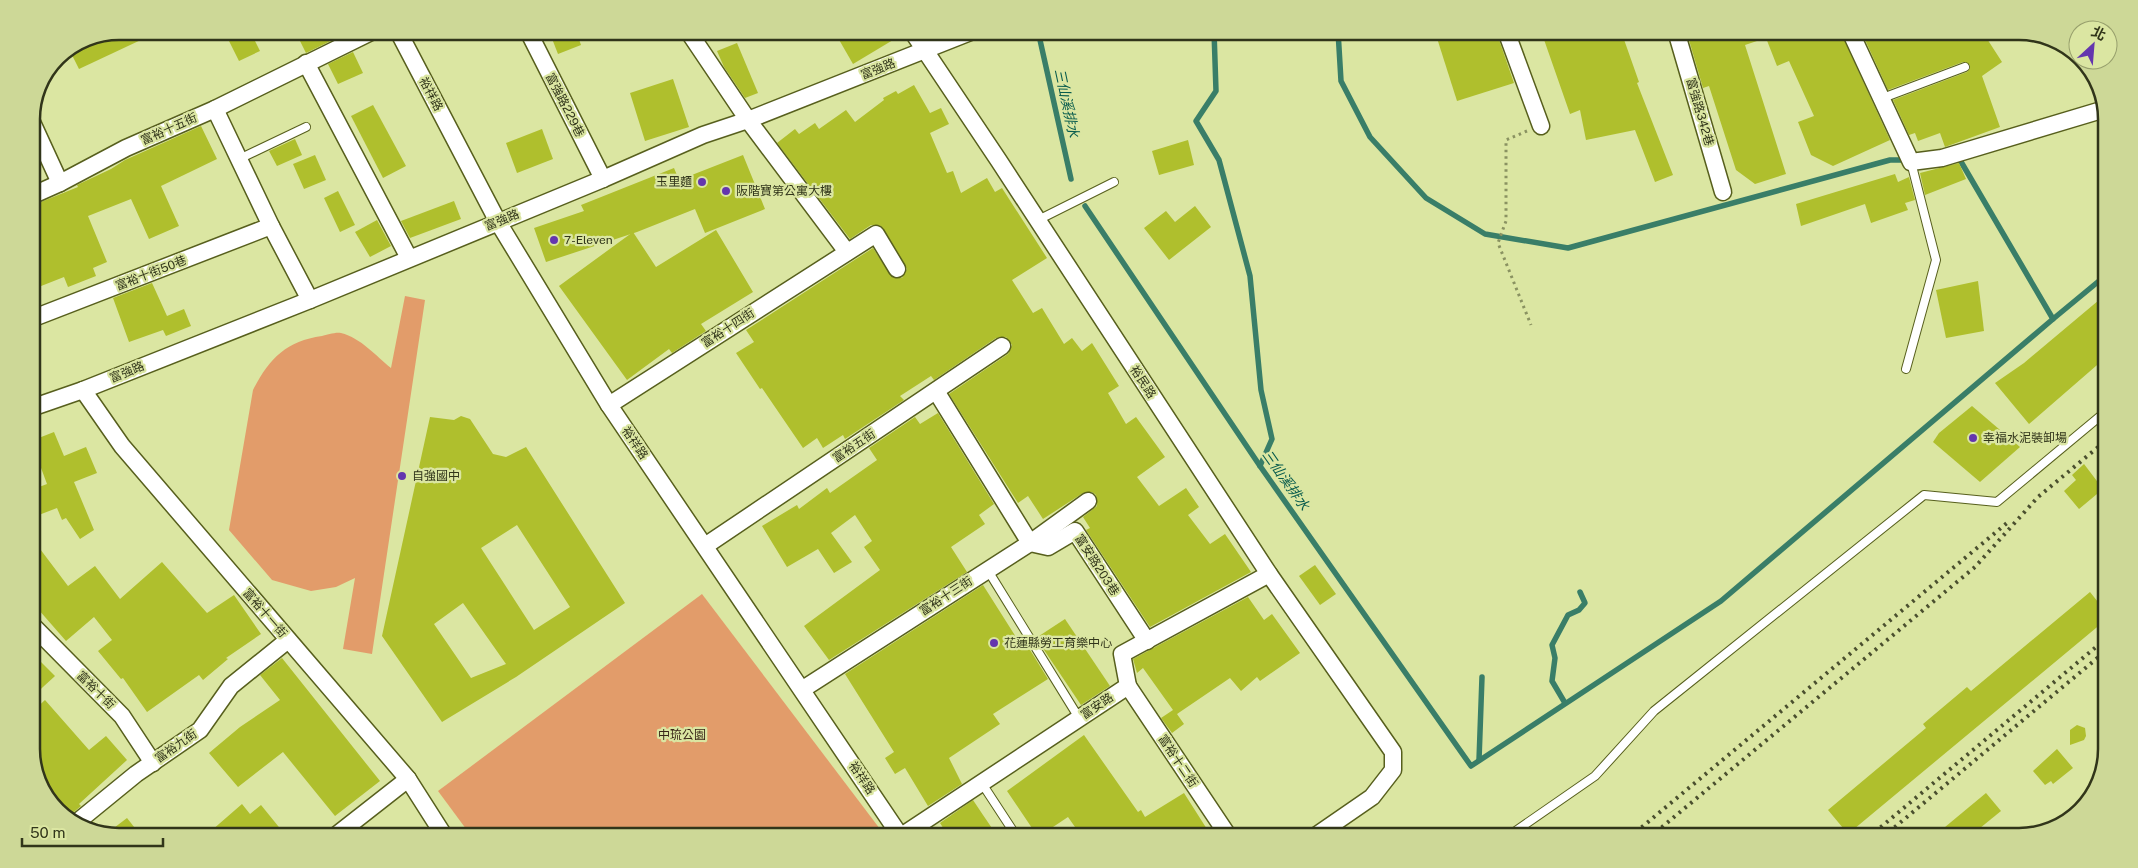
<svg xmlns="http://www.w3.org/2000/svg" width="2138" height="868" viewBox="0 0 2138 868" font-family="'Public Sans','Noto Sans TC',sans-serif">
<rect width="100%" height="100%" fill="#dbe6a2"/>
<g fill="#e29c6a">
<path d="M 405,296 L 425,300 L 372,654 L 343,649 L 355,578 L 336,587 L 311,591 L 272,580 L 229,530 L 253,390 C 269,359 286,341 322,336 C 327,335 335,332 341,333 C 361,338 376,356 391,368 Z"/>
<polygon points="702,594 880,829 870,837 472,837 438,791"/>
</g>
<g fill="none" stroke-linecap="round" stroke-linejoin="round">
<g stroke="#397e68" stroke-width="5.5">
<polyline points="1038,31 1071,179"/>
<polyline points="1214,31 1216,91 1196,121 1219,160 1250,276 1261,390 1272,439 1260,466"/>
<polyline points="1338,31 1341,81 1370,137 1426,198 1485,234 1568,248 1890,160 1908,160"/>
<polyline points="1954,160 1960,160 2053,319 2105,276"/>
<polyline points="1085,206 1260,466 1471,766 1721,601 2053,319"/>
<polyline points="1565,703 1552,681 1555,658 1552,645 1568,615 1579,610 1585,603 1580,592"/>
<polyline points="1479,760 1482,677"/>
</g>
</g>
<g fill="#afbf2d" fill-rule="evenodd">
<polygon points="119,31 160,31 79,69 69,49 86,38"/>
<polygon points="224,31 250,31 260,51 239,61"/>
<polygon points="306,31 344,31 345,34 306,53 297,35"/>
<polygon points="549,31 576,31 581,45 558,54"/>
<polygon points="834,31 902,31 903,34 853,64"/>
<polygon points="1448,31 1496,31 1514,83 1457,101 1436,35"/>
<polygon points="1541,31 1621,31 1639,82 1637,83 1673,175 1655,182 1635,130 1586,140 1580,110 1570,114"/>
<polygon points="1690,31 1840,31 1890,140 1833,166 1811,155 1798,122 1814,116 1789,61 1777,66 1766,38 1745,45 1786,174 1755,184 1736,170 1709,86 1703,88 1689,40 1692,39"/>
<polygon points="1861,31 1982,31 2002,62 1982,76 2000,127 1945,147 1940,133 1918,141 1915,133 1909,135 1893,100 1967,72 1970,68 1970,65 1963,62 1888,90"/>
<polygon points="737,43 758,93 745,98 724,67 717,51"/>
<polygon points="353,52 363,73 338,84 328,64"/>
<polygon points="673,79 689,127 645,141 630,93"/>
<polygon points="914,85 930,113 941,108 949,124 930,133 947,173 953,171 961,193 987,178 995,192 1002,188 1047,258 1012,280 1033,313 1042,308 1064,344 1072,338 1082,351 1092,343 1119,386 1108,393 1126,424 1136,417 1165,457 1137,477 1159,506 1186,488 1199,507 1188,515 1210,544 1225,534 1251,572 1150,627 1086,530 1090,528 1083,517 1097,506 1096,495 1092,492 1083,493 1043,519 1028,496 1018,503 949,394 1008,354 1012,345 1006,337 996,338 934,380 931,376 900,396 904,400 848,437 845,439 843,435 823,448 817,438 803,448 762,388 760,389 736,353 754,342 746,330 873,248 892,277 902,278 907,269 881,226 871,225 850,239 777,143 795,129 799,134 815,123 819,129 846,110 855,122 884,100 883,98 896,91 898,94"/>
<polygon points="373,105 406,166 383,178 351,116"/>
<polygon points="201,126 217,159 161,186 179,226 149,239 131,199 88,216 107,262 93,268 96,276 68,287 64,277 31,290 31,206 78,187 77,185 111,169 125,160"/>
<polygon points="542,129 553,159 517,173 506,143"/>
<polygon points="295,139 302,155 277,166 269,151"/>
<polygon points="1188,140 1194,165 1159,175 1152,151"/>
<polygon points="315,155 326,180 304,189 293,164"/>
<polygon points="743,155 765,209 705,233 695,209 637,232 546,262 534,228 584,211 581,205 674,168 679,180"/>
<polygon points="1959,163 1966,179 1925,195 1920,173"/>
<polygon points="1895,174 1898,182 1909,177 1915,200 1905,203 1908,210 1871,223 1865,204 1801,226 1796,204"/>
<polygon points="338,191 355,225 340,232 324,198"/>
<polygon points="454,201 461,219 410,238 401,221"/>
<polygon points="1195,206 1211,227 1169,260 1144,228 1166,211 1175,222"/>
<polygon points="377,220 391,246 370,257 355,232"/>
<polygon points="716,230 753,292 701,324 706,331 672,353 669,349 627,380 559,286 633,232 656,267"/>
<polygon points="1978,281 1984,331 1946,338 1936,290"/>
<polygon points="152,283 167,316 184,309 191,326 166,336 163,330 129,342 113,298"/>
<polygon points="2105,295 2104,359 2029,424 1995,383 2024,363"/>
<polygon points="1972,406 2020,447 1980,482 1933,442 1939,433"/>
<polygon points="938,413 994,504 979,515 985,524 951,547 967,572 829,660 804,626 880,570 864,547 872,541 855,515 831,533 852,562 834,573 818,549 787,567 762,526 797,505 799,509 827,488 830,493 877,460 869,448 915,417 920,424"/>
<path d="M 461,416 L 470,419 L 493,454 L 506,457 L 526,447 L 625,603 L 516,677 L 442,722 L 382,636 L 430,417 L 454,420 ZM 517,525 L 570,607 L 534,630 L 481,548 ZM 463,603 L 506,664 L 471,678 L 434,624 Z"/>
<polygon points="54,432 64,456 86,447 97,473 74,482 94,530 80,539 66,518 62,520 57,508 31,518 31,490 47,484 31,441"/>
<polygon points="2084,464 2103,489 2079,509 2064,491 2076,480 2072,475"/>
<polygon points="31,537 68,586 95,566 120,599 162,562 207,613 234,595 261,634 226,658 228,659 203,680 199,675 147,712 123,678 121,679 98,651 112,640 94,617 66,641 31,601"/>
<polygon points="1315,565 1336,594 1320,605 1299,576"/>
<polygon points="983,585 1023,648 1027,645 1048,679 993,714 1000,724 949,758 962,784 928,806 905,768 895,774 885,758 894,752 845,674"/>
<polygon points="2090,592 2102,607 2102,623 1848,834 1828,810 1926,728 1923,724 1967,687 1971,691"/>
<polygon points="1248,597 1264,620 1272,614 1300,653 1260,681 1257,677 1241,691 1230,678 1177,714 1184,724 1172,733 1161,718 1173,710 1143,668 1137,673 1133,659"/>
<polygon points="1065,619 1110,686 1081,705 1036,638"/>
<polygon points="31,652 55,676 31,698"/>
<polygon points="282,658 380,781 335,816 283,752 238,787 209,753 240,727 280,700 260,675"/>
<polygon points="45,700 89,750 106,736 127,760 79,804 81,806 68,817 49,802 31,755 31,713"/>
<polygon points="2077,725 2085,728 2086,736 2084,740 2070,745 2070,730"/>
<polygon points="1084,735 1138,812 1141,810 1145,817 1184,793 1212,837 1082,837 1068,817 1038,837 1007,791"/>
<polygon points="2057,749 2073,768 2053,784 2051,781 2045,785 2033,771"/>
<polygon points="1986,793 2001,811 1969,837 1933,837"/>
<polygon points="973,800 983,815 998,837 949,837 940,823"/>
<polygon points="242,804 250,814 261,805 287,837 204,837"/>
<polygon points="127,818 142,837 106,834"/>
<polygon points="94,822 104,834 84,829"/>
</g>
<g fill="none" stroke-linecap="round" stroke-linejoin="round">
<defs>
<g id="service">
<polyline points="1880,99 1965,67"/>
<polyline points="239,159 306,127"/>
<polyline points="1038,220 1114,182"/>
<polyline points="1906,369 1936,260 1911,162"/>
<polyline points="987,569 1079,718"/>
<polyline points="981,782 1017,837"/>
<polyline points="1507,837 1595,776 1654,711 1924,495 1997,502 2104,413"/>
</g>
<g id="minor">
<polyline points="398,31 498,222 609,405 901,837"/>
<polyline points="528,31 603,179"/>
<polyline points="688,31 748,120 847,252"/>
<polyline points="912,31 999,161 1269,574 1393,752 1393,770 1372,797 1314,837"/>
<polyline points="1506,31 1541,126"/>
<polyline points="1676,31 1723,192"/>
<polyline points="1850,31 1911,162 1942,158 2105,109"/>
<polyline points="306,63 409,258"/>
<polyline points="215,109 271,226 310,300"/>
<polyline points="31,120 60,183"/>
<polyline points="31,196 60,183 126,148 215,109 373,31"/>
<polyline points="31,319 271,226"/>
<polyline points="83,390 122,446 408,779 445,837"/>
<polyline points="936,391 1030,543 1048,547 1075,531 1147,641"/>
<polyline points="609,405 876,234 897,269"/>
<polyline points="31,408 83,390 310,300 603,179 703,135 748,120 973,31"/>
<polyline points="705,546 1002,346"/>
<polyline points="31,624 122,716 153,763"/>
<polyline points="1128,686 1229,837"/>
<polyline points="803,689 1030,543 1088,501"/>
<polyline points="76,823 136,774 200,730 231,686 288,640"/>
<polyline points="334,837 408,779"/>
<polyline points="900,837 1128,686 1122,654 1269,574"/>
</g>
</defs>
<use href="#service" stroke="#575f1d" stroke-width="10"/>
<use href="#minor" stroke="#575f1d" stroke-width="19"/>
<polyline stroke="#8a9261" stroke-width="3" stroke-dasharray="2.5 4" stroke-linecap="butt" points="1527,131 1506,140 1506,221 1498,243 1531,325"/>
<use href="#service" stroke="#fff" stroke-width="8"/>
<use href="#minor" stroke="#fff" stroke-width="16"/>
<g stroke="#4a4f2e" stroke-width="4" stroke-dasharray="2.5 5" stroke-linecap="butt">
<polyline points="1630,837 2007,523"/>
<polyline points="1650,837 1975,567 2038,497 2103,443"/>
<polyline points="1869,837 2102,642"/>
<polyline points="1883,837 2101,655"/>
</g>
</g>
<g fill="#6436ae" stroke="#dbe6a2" stroke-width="2">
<circle cx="702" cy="182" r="5"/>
<circle cx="726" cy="191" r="5"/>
<circle cx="554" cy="240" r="5"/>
<circle cx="1973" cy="438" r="5"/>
<circle cx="402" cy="476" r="5"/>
<circle cx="994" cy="643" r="5"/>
</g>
<g text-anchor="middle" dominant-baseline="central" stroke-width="4.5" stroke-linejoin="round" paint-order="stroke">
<g font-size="12" fill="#31351a" stroke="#dbe6a2">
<text transform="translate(878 69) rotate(-21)">富強路</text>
<text transform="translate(431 94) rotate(62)">裕祥路</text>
<text transform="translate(565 105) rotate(63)">富強路229巷</text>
<text transform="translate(1700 112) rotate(74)">富強路342巷</text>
<text transform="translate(169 129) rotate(-24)">富裕十五街</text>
<text transform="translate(502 220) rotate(-22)">富強路</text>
<text transform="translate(151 273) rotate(-21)">富裕十街50巷</text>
<text transform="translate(728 328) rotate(-33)">富裕十四街</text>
<text transform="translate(127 372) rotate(-22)">富強路</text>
<text transform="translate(1143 382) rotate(57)">裕民路</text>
<text transform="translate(635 443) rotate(56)">裕祥路</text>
<text transform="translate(854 446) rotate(-34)">富裕五街</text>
<text transform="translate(1097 565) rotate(57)">富安路203巷</text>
<text transform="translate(946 596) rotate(-33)">富裕十三街</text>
<text transform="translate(265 613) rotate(49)">富裕十一街</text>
<text transform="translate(96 690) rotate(44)">富裕十街</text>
<text transform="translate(1097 706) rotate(-34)">富安路</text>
<text transform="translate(176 746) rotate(-35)">富裕九街</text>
<text transform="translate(1178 761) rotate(56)">富裕十二街</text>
<text transform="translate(862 778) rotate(56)">裕祥路</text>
</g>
<g font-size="12" fill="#31351a" stroke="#dbe6a2" text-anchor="start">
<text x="692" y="182" text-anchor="end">玉里麵</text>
<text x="736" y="191">阪階寶第公寓大樓</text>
<text x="564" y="240">7-Eleven</text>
<text x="1983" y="438">幸福水泥裝卸場</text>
<text x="412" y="476">自強國中</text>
<text x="1004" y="643">花蓮縣勞工育樂中心</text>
</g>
<g font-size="12" fill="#3a2618" stroke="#dbe6a2">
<text x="682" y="735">中琉公園</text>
</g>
<g font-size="14" font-style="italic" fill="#095c4d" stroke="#dbe6a2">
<text transform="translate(1067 103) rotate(78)">三仙溪排水</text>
<text transform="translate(1286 480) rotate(55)">三仙溪排水</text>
</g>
</g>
<path d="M0 0H2138V868H0ZM119 40H2019A79 79 0 0 1 2098 119V749A79 79 0 0 1 2019 828H119A79 79 0 0 1 40 749V119A79 79 0 0 1 119 40Z" fill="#cdd897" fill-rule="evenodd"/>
<path fill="none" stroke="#31351a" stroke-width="2.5" d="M119 40H2019A79 79 0 0 1 2098 119V749A79 79 0 0 1 2019 828H119A79 79 0 0 1 40 749V119A79 79 0 0 1 119 40Z"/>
<g transform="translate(2093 45) rotate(26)"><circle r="24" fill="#dbe6a2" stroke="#979f6c"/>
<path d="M0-4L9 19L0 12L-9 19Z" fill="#6436ae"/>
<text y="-8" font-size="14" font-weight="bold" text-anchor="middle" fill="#31351a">北</text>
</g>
<path d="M22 838v8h141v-8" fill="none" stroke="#31351a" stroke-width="2.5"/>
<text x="30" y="838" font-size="15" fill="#31351a" stroke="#dbe6a2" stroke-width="4" paint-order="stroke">50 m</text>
</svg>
